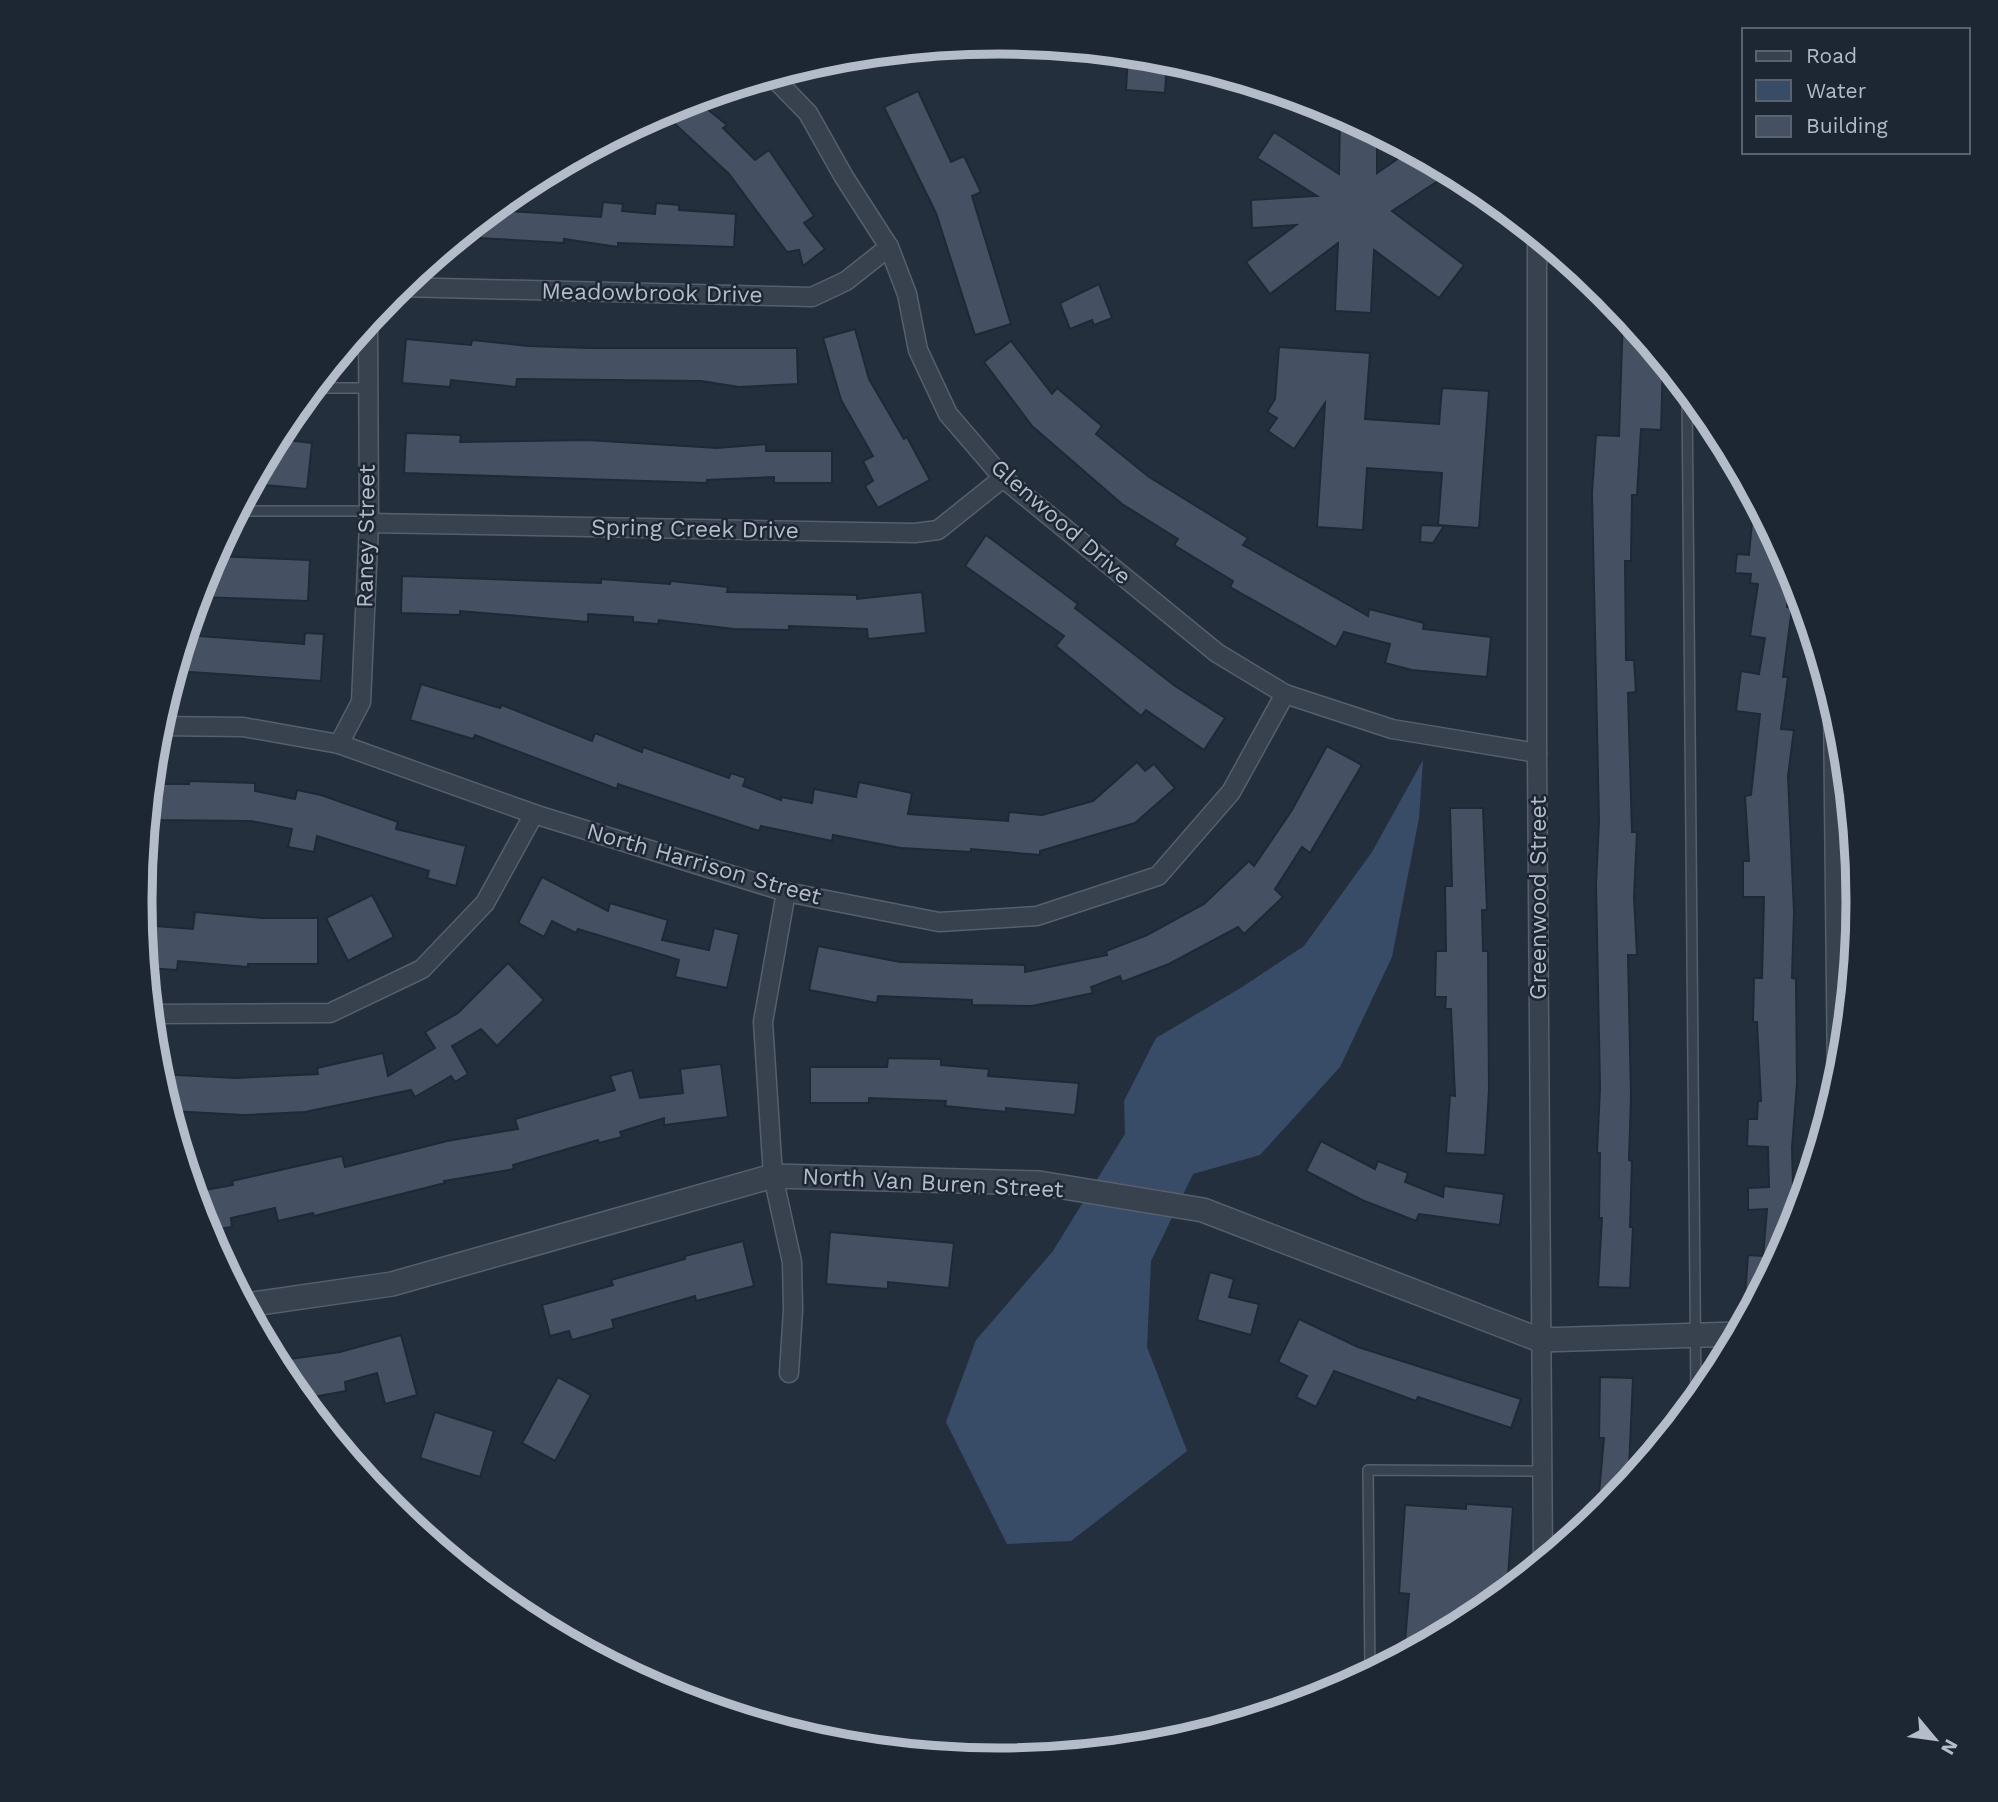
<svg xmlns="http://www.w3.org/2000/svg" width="1998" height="1802" viewBox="0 0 1998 1802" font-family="'Work Sans',sans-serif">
<rect width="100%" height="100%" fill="#242f3e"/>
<polygon fill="#394c67" points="1423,760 1419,818 1392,957 1340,1067 1260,1155 1193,1174 1151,1261 1147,1347 1187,1451 1071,1541 1007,1544 946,1422 976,1340 1053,1251 1125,1134 1124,1101 1156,1038 1239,989 1304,946 1372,852"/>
<g fill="#455162" stroke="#1f2835" stroke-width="2">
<polygon points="1128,55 1167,59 1165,93 1126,90"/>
<polygon points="918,91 951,162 964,156 981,192 972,196 1011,324 975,335 936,213 884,107"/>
<polygon points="696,100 727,125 723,128 755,160 769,150 814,216 804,223 825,249 803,266 799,250 787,252 729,174 662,112"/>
<polygon points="1340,114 1377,134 1377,173 1409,151 1450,173 1392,211 1464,265 1439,298 1374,250 1371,313 1335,311 1338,243 1270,294 1246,262 1296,225 1252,228 1251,200 1317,196 1257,158 1274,132 1339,174"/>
<polygon points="511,196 509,211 601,217 603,202 623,204 622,211 655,214 656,203 679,205 679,210 736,214 734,247 618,243 618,247 564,239 564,243 461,237"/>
<polygon points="1099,284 1112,318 1094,325 1092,320 1070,329 1060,303"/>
<polygon points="1623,314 1663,362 1661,430 1641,429 1637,495 1632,495 1631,561 1625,561 1626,660 1634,660 1636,692 1628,693 1632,832 1637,832 1634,897 1637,955 1628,955 1631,1096 1629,1160 1632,1161 1630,1227 1633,1227 1630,1288 1598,1287 1602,1218 1599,1218 1600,1153 1597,1153 1600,1088 1596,884 1599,821 1592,493 1596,435 1619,436"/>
<polygon points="855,329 869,379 904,439 907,437 930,480 878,508 865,486 873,481 863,461 873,456 841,400 823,338"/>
<polygon points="406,339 471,345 472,340 528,346 590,348 797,348 798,384 739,387 701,381 517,379 516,387 451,380 450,387 402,383"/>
<polygon points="1011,341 1052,394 1057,388 1102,426 1096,434 1149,477 1248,538 1243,545 1368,616 1369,609 1424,623 1423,629 1491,637 1487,677 1412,670 1385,663 1390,644 1344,632 1336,647 1230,587 1233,581 1174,545 1178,539 1122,504 1032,426 984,362"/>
<polygon points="1279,347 1370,353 1365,419 1439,424 1442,388 1489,391 1479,528 1438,525 1442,473 1367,468 1363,530 1317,527 1325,403 1294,449 1268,431 1277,418 1267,412 1275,399"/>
<polygon points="406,433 461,435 460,442 587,440 717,448 766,444 766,451 832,451 832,483 774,483 774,477 707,480 707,483 404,473"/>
<polygon points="277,439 312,443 307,489 253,484"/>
<polygon points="1754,499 1791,569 1787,607 1792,608 1783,677 1788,677 1781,729 1794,730 1788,776 1794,912 1792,978 1796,979 1797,1083 1792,1148 1794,1225 1743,1322 1748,1255 1763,1256 1767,1209 1748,1210 1748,1188 1769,1187 1768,1147 1747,1146 1748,1119 1757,1119 1758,1101 1761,1101 1757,1022 1753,1022 1754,978 1762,978 1764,897 1743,897 1743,861 1749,861 1745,796 1751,795 1760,714 1736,711 1741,671 1759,674 1765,638 1750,636 1758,584 1750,583 1751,574 1735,573 1737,554 1749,555"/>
<polygon points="1421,525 1444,526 1433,543 1420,542"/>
<polygon points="986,535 1078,604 1075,608 1175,686 1225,718 1204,750 1146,710 1141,716 1056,646 1064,636 965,566"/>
<polygon points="214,556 310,560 308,601 198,597"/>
<polygon points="402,576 601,583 601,579 670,584 671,581 728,587 727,592 857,595 857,599 922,592 926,633 868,639 867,629 789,626 789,630 734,629 659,620 658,624 633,622 633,617 588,614 588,622 460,611 460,615 401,613"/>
<polygon points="305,633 324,634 321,681 175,671 186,635 304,644"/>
<polygon points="421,684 500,708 502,705 592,741 595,733 642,752 643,747 729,778 731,773 746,778 743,786 781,800 781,797 812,803 814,789 856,797 859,782 912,793 908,814 1008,821 1009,812 1042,815 1093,801 1137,762 1145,771 1154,764 1175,788 1135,823 1040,851 1040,855 971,849 971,852 901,848 833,835 832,841 761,826 759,831 618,784 617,789 475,735 473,739 410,720"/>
<polygon points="1327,746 1362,765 1310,853 1302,847 1275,889 1283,897 1244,934 1238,927 1169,964 1122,982 1120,976 1091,987 1093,993 1032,1006 972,1005 972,1000 878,996 877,1003 809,990 818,946 900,962 1025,965 1025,972 1107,955 1106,951 1147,935 1204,904 1249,861 1254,866 1292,810"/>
<polygon points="189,781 255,783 255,791 295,799 297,790 321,795 398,822 396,829 466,846 456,886 427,878 429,871 317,836 314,852 288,847 292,829 251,821 148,820 152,784 189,784"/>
<polygon points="1450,808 1483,808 1487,910 1482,910 1483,951 1488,951 1489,1090 1485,1155 1446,1153 1450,1095 1455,1096 1451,1009 1445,1009 1446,997 1435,997 1436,951 1446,951 1445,886 1452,886"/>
<polygon points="542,877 608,911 610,903 668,920 662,940 709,950 714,928 739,934 727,988 675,977 679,960 578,929 576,933 552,921 544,937 518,923"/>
<polygon points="372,895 394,937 348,961 326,918"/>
<polygon points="195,912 262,918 318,918 318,964 248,964 248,967 178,961 177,970 147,968 142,925 193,929"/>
<polygon points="508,963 544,1000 497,1046 481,1029 452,1046 468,1074 455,1082 451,1076 415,1097 411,1090 305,1112 244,1115 170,1111 158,1074 236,1078 318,1074 317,1068 383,1053 388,1076 435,1048 425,1032 458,1013"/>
<polygon points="888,1058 941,1059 941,1065 989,1069 988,1076 1079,1083 1075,1115 1006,1108 1006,1112 945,1106 946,1101 869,1098 869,1103 810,1103 810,1067 887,1067"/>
<polygon points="721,1064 728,1117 664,1125 664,1118 620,1132 622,1137 599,1143 598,1140 513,1165 514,1169 444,1181 445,1183 314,1216 313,1213 278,1221 275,1208 231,1218 232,1227 206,1231 194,1192 233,1185 232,1181 342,1156 345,1167 447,1141 518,1129 515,1119 615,1090 610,1076 632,1070 640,1098 683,1093 680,1069"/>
<polygon points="1321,1141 1375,1169 1378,1161 1408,1173 1405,1182 1443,1197 1444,1186 1504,1194 1500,1225 1419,1214 1416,1221 1362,1200 1306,1171"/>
<polygon points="830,1232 954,1243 949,1288 888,1282 888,1289 826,1284"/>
<polygon points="743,1241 754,1286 696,1301 695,1296 612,1320 614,1328 572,1340 569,1331 550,1336 542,1305 613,1285 611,1280 685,1259 685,1256"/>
<polygon points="1210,1272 1234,1279 1229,1297 1259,1304 1251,1335 1197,1320"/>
<polygon points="1299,1319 1358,1347 1521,1399 1511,1428 1418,1397 1416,1401 1334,1371 1316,1407 1296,1397 1307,1376 1278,1362"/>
<polygon points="401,1335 417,1395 385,1404 377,1373 345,1382 346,1391 302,1399 275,1361 340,1352"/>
<polygon points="558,1377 591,1395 555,1461 522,1443"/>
<polygon points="1600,1377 1633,1378 1629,1469 1638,1470 1597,1516 1604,1438 1599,1438"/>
<polygon points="435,1412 494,1431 480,1477 420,1458"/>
<polygon points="1466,1504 1513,1507 1507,1590 1476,1615 1404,1654 1409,1594 1399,1593 1405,1505 1466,1509"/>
</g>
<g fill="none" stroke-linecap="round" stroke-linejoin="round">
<defs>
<g id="service">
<polyline points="314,388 368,388"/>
<polyline points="1687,392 1696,1400"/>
<polyline points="238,511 368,511"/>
<polyline points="1370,1672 1368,1470 1543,1471"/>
</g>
<g id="minor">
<polyline points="772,76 808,113 844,177 889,247 907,294 918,350 948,414 1003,478 1217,653 1285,694 1392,729 1537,753"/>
<polyline points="1537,237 1537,753 1543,1560"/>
<polyline points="400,287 812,297 846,281 889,247"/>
<polyline points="369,523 915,533 938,530 1003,478"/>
<polyline points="1833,704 1837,1083"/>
<polyline points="159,726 243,727 339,744 534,814 786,892 939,922 1037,916 1158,876 1231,792 1285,694"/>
<polyline points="339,744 361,702 369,523 368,323"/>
<polyline points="786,892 763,1022 773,1176 792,1262 793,1310 789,1373"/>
<polyline points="151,1014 330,1013 422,969 485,903 534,814"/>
</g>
<polyline id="tertiary" points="246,1305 392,1284 773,1176 1039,1183 1203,1210 1540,1340 1737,1334"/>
</defs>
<use href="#service" stroke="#565f6c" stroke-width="12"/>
<use href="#minor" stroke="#565f6c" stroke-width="21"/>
<use href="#tertiary" stroke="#565f6c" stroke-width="26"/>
<use href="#service" stroke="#38414e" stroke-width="9"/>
<use href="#minor" stroke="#38414e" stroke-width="18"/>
<use href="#tertiary" stroke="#38414e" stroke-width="23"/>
</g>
<g text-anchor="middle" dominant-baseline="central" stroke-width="5" stroke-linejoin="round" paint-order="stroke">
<g font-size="23" fill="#b4bcc9" stroke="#1d2633">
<text transform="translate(652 293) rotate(1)">Meadowbrook Drive</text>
<text transform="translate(1061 522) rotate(41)">Glenwood Drive</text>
<text transform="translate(695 529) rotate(1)">Spring Creek Drive</text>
<text transform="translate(366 536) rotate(-89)">Raney Street</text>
<text transform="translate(704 864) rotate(16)">North Harrison Street</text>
<text transform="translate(1538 898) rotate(-90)">Greenwood Street</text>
<text transform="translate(933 1183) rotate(3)">North Van Buren Street</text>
</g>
</g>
<path d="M0 0H1998V1802H0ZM152 901a847 847 0 1 1 1694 0a847 847 0 1 1-1694 0Z" fill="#1d2633" fill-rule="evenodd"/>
<path fill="none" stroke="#b4bcc9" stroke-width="9" d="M152 901a847 847 0 1 1 1694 0a847 847 0 1 1-1694 0Z"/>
<rect x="1742" y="28" width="228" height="126" fill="#1d2633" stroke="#59626f" stroke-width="2"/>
<rect x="1756" y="51" width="35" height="10" fill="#38414e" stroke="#59626f" stroke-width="2"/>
<text x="1806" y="63" font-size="21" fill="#b4bcc9">Road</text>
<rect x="1756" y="80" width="35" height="21" fill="#394c67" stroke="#59626f" stroke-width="2"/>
<text x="1806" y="98" font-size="21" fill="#b4bcc9">Water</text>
<rect x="1756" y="116" width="35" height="21" fill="#455162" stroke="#59626f" stroke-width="2"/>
<text x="1806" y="133" font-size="21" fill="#b4bcc9">Building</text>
<g transform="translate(1935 1739) rotate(119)" stroke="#1d2633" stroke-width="5" paint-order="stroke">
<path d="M0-5L12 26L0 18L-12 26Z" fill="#b4bcc9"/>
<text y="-10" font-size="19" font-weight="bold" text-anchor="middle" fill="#b4bcc9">N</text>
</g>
</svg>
